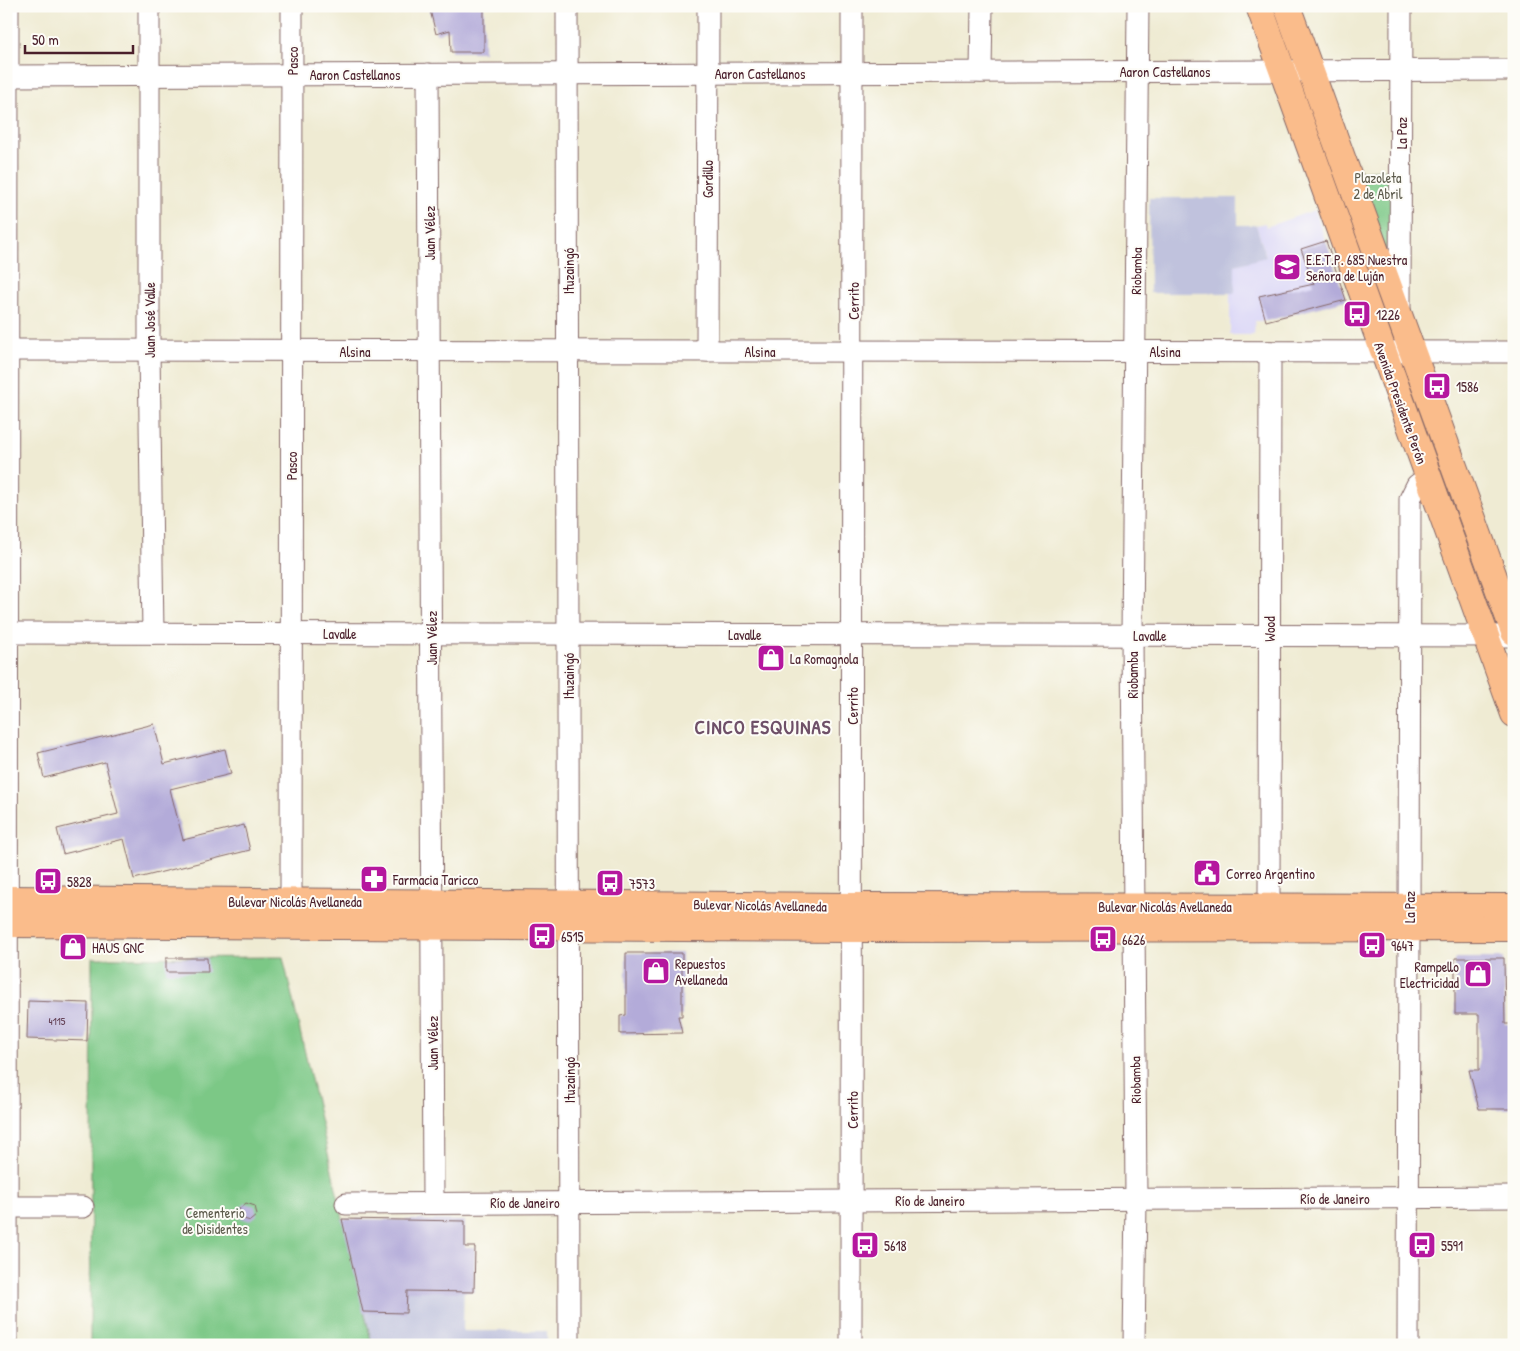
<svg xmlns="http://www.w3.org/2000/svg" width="1520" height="1351" viewBox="0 0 1520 1351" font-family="'Patrick Hand',sans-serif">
<rect width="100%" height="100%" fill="#fdfcf7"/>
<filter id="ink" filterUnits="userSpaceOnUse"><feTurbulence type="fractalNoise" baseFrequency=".02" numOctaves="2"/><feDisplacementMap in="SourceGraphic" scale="10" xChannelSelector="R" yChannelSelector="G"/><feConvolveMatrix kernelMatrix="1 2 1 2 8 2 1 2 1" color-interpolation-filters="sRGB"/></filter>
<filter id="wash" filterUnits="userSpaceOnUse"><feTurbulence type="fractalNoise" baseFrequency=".0096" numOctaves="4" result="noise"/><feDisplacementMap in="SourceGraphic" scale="20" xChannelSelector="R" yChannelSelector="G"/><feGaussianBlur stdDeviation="1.12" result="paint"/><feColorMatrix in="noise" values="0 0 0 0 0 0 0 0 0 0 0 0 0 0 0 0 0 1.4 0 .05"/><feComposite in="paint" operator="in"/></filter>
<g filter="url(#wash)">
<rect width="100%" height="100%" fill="#efebd3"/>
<polygon fill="#dad6f7" points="1315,210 1346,300 1266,321 1255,321 1254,335 1230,335 1230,293 1235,293 1235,265 1266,256 1256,225 1265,223 1266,227"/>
<g fill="#c0c2dd">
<polygon points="1149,198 1238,198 1238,225 1256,225 1266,257 1235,265 1235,293 1150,293"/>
<polygon points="342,1219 465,1221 463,1331 547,1331 547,1345 372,1345"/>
</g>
<g fill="#7cc886" stroke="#637458">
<polygon points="1395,169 1394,277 1355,171"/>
<polygon points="283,957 372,1345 90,1345 92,958"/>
</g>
<g id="blocks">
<g fill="#b3abd9">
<polygon points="429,6 484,6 484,52 451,52 450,30 436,34"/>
<polygon points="1326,241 1346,300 1266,321 1259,296 1314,284 1301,249"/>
<polygon points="154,724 164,764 225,749 231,774 170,789 183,840 244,825 250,850 134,879 124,839 63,854 57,829 118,814 105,762 44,778 38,753"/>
<polygon points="626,953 682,953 682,1016 678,1016 682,1033 620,1034 620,1016 626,1015"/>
<polygon points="166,958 207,958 208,972 166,972"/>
<polygon points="1455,958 1504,958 1505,1024 1514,1024 1514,1109 1479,1109 1469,1070 1479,1070 1479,1014 1455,1014"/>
<polygon points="28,1001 88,1003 87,1041 27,1039"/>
<polygon points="246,1203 255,1206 257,1215 250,1221 241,1218 239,1209"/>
<polygon points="342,1219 465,1221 465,1247 475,1247 474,1292 407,1291 406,1313 363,1312"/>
</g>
</g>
</g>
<g filter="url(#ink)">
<use href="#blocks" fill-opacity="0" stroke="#846666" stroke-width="1"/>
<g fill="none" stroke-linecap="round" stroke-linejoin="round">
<defs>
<g id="minor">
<polyline points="149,6 149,351 153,633"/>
<polyline points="567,6 569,1345"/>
<polyline points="981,72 982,6"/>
<polyline points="428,74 433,1203"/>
<polyline points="6,76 1514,70"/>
<polyline points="1400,307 1401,6"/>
<polyline points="6,350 1514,352"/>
<polyline points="707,351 708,6"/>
<polyline points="6,633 1514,636"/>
<polyline points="1269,906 1270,352"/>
<polyline points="291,916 292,6"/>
<polyline points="346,1204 1514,1197"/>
<polyline points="6,1207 83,1207"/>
<polyline points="7,1345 8,6"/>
<polyline points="851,1345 852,6"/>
<polyline points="1134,1345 1136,1199 1132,635 1138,6"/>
<polyline points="1408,1345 1410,499 1417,485 1428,477"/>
</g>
<g id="major">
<polyline points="1259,6 1514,714"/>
<polyline points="1287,6 1514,632"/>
<polyline points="6,899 853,906 1514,907"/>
<polyline points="6,924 852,929 1514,928"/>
</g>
</defs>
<use href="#minor" stroke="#846666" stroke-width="23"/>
<use href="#major" stroke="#846666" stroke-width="28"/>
<use href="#minor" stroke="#fff" stroke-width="21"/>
<use href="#major" stroke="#fabc8b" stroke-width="26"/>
</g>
</g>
<defs>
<symbol id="school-square" viewBox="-11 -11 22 22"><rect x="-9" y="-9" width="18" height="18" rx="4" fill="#b5179e" stroke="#fdfcf7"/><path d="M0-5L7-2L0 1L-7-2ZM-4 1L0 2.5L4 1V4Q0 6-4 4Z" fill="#fff"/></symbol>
<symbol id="bus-square" viewBox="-11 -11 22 22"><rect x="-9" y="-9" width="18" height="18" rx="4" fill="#b5179e" stroke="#fdfcf7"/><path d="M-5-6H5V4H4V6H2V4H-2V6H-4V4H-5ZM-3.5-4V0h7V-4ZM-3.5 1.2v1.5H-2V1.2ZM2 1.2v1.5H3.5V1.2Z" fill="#fff"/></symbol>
<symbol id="shop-square" viewBox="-11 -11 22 22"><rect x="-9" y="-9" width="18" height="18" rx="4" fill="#b5179e" stroke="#fdfcf7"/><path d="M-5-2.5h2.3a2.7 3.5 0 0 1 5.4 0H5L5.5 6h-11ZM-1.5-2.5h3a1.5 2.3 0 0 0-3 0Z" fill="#fff"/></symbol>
<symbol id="civic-square" viewBox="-11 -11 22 22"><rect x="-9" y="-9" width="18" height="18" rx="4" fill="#b5179e" stroke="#fdfcf7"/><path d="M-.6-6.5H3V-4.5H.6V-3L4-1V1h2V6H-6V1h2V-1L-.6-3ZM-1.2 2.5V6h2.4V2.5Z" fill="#fff"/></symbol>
<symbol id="pharmacy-square" viewBox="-11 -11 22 22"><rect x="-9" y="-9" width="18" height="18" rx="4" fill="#b5179e" stroke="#fdfcf7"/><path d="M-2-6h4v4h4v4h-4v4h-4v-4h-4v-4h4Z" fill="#fff"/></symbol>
</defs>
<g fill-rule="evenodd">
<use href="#school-square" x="1271" y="251" width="32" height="32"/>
<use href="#bus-square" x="1341" y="298" width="32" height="32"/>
<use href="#bus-square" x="1421" y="370" width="32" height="32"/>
<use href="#shop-square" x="755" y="642" width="32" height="32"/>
<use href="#civic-square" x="1191" y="857" width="32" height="32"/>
<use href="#pharmacy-square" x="358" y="863" width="32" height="32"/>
<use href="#bus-square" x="32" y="865" width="32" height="32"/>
<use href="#bus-square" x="594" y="867" width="32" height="32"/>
<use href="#bus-square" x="526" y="920" width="32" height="32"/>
<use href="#bus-square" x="1087" y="923" width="32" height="32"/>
<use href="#bus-square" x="1356" y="929" width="32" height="32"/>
<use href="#shop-square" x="57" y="931" width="32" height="32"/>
<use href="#shop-square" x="640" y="955" width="32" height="32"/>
<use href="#shop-square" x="1462" y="958" width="32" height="32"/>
<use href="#bus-square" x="849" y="1229" width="32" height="32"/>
<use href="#bus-square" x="1406" y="1229" width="32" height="32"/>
</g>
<g text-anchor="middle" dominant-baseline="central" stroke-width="4" stroke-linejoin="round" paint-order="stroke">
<g font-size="11" fill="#644256">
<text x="57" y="1021">4115</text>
</g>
<g font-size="14" fill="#4a1f2b" stroke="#fdfcf7">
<text transform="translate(292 61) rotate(-90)">Pasco</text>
<text x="1165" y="71">Aaron Castellanos</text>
<text x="760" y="73">Aaron Castellanos</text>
<text x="355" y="74">Aaron Castellanos</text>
<text transform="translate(1401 133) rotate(-90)">La Paz</text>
<text transform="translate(707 179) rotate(-90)">Gordillo</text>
<text transform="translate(429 233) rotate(-90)">Juan Vélez</text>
<text transform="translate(568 271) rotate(-90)">Ituzaingó</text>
<text transform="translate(1136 271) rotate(-89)">Riobamba</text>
<text transform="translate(853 301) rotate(-90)">Cerrito</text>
<text transform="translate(149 320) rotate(-90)">Juan José Valle</text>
<text x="355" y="351">Alsina</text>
<text x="760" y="351">Alsina</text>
<text x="1165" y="351">Alsina</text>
<text transform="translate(1401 403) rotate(70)">Avenida Presidente Perón</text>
<text transform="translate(291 466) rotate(-90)">Pasco</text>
<text transform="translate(1269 629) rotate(-90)">Wood</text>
<text x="340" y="633">Lavalle</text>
<text x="745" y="634">Lavalle</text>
<text x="1150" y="635">Lavalle</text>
<text transform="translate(431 638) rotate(-90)">Juan Vélez</text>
<text transform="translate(1132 675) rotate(-90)">Riobamba</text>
<text transform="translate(568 676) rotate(-90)">Ituzaingó</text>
<text transform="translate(852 706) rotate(-90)">Cerrito</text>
<text x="295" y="901">Bulevar Nicolás Avellaneda</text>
<text transform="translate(760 905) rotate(1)">Bulevar Nicolás Avellaneda</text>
<text x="1165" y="906">Bulevar Nicolás Avellaneda</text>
<text transform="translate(1409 907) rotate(-90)">La Paz</text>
<text transform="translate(432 1043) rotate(-90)">Juan Vélez</text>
<text transform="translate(569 1080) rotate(-90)">Ituzaingó</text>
<text transform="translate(1135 1080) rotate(-91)">Riobamba</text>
<text transform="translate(852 1110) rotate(-90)">Cerrito</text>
<text x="1335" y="1198">Río de Janeiro</text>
<text x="930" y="1200">Río de Janeiro</text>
<text x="525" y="1202">Río de Janeiro</text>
</g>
<g font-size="14" fill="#5c5a4b" stroke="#fdfcf7">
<text x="1378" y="177">Plazoleta<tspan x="1378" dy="16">2 de Abril</tspan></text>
<text x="215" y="1212">Cementerio<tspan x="215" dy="16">de Disidentes</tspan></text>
</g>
<g font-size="14" fill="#4a1f2b" stroke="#fdfcf7" text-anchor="start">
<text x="1306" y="259">E.E.T.P. 685 Nuestra<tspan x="1306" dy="16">Señora de Luján</tspan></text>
<text x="1376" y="314">1226</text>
<text x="1456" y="386">1586</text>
<text x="790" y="658">La Romagnola</text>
<text x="1226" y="873">Correo Argentino</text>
<text x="393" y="879">Farmacia Taricco</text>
<text x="67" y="881">5828</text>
<text x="629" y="883">7573</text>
<text x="561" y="936">6515</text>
<text x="1122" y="939">6626</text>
<text x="1391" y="945">9647</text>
<text x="92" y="947">HAUS GNC</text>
<text x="675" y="963">Repuestos<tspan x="675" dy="16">Avellaneda</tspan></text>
<text x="1459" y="966" text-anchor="end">Rampello<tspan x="1459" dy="16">Electricidad</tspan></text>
<text x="884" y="1245">5618</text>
<text x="1441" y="1245">5591</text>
</g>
<g font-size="19" font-weight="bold" letter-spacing="1" fill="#6f5068" stroke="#fdfcf7">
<text x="763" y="727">CINCO ESQUINAS</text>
</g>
</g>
<rect width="1520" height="1351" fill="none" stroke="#fdfcf7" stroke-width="25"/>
<path d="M25 45v8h108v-8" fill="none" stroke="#4a1f2b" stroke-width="2.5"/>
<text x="32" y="45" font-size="15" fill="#4a1f2b" stroke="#fdfcf7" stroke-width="4" paint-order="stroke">50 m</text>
</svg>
